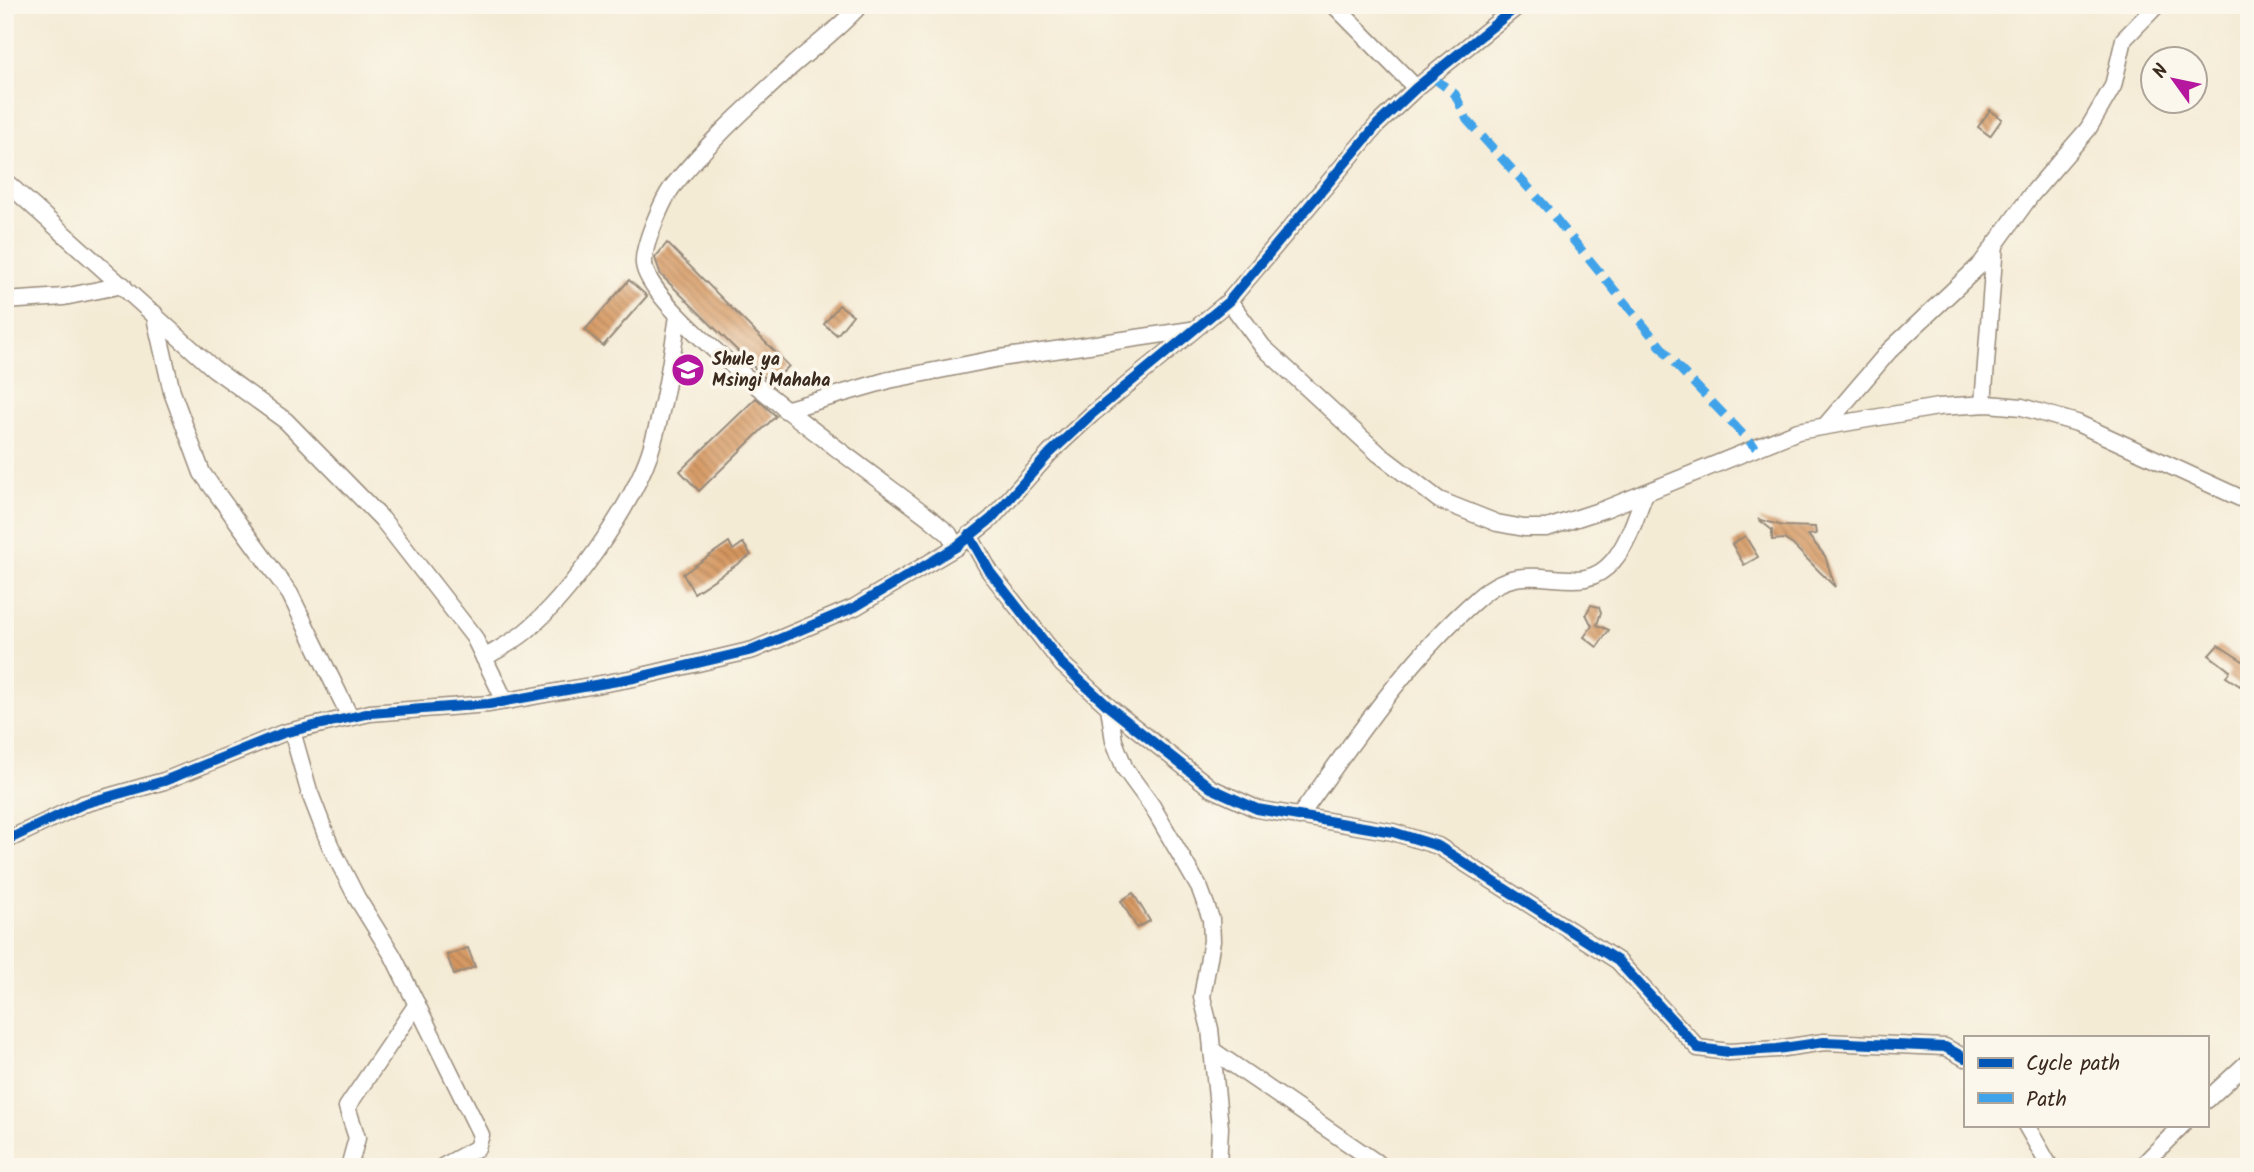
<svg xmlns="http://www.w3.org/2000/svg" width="2254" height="1172" viewBox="0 0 2254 1172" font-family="Kalam,sans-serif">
<defs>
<pattern id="building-back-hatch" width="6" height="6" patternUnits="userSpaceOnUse" patternTransform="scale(1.75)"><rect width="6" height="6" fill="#d5965e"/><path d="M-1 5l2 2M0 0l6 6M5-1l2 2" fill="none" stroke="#ae7b4d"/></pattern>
</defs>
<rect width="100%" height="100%" fill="#fbf7ec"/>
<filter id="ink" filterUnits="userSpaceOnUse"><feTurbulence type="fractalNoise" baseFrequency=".0143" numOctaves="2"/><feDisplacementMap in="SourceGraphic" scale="14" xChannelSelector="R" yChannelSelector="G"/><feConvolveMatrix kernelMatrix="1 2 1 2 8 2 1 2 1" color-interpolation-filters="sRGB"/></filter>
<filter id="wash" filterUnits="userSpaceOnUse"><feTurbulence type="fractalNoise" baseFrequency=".00686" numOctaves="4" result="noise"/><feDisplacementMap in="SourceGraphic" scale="28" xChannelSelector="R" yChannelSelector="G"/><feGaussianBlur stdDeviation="1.57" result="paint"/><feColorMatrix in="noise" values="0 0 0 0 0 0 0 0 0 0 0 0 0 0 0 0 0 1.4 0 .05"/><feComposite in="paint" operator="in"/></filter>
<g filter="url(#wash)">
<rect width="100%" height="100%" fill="#f4ebd5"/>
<g id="blocks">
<g fill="url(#building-back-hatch)">
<polygon points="1990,110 2002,119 1990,136 1978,127"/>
<polygon points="667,243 789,366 771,384 661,275 655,258"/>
<polygon points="629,280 647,296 603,346 585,330"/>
<polygon points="839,305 853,315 837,335 824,324"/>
<polygon points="756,398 776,416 699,491 680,471"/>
<polygon points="1758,519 1783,526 1815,527 1816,534 1808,535 1825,556 1835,587 1793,545 1784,539 1772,540 1772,530"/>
<polygon points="1745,536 1758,557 1744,565 1732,544"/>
<polygon points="729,542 733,550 743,543 751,555 694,593 683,574"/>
<polygon points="1591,605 1599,607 1601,612 1597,625 1609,630 1597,647 1584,637 1592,626 1586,614"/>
<polygon points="2218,645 2249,665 2249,674 2240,686 2226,677 2230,671 2209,655"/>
<polygon points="1133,893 1150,921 1137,928 1121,901"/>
<polygon points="468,948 475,967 454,975 447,955"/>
</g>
</g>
</g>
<g filter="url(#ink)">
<use href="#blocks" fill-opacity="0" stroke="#988a7a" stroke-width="2"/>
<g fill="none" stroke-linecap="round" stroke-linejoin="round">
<defs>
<g id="minor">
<path d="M 860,5 C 840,28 816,45 793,65 C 752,103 708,142 673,186 C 663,199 642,247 644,264 C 649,318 881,480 931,519 L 949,534 L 956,547"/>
<polyline points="1334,5 1416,88"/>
<polyline points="5,181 213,368 286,421 382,519 474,637 505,701"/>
<polyline points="5,301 64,297 123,285"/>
<polyline points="1229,301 1263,347 1379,454 1439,500 1497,523 1524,528 1547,528 1605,509 1798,431 1938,407 1988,404 2022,407 2077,423 2249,502"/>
<polyline points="154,313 172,392 202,473 290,594 350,717"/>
<polyline points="1983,404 1995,244"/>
<polyline points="785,410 889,380 1000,358 1191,330"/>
<polyline points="1826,425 1889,351 1981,264 2031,195 2088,129 2113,86 2124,39 2157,5"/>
<polyline points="969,535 990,572 1062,664 1109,707 1211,788 1257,809 1393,832 1438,846 1618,961 1698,1048 1729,1052 1777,1049 1824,1042 1945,1047 1965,1058"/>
<path d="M 484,658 C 497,650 513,642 525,632 C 570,595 631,508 650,452 C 664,408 671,362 678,316"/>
<polyline points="1109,707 1114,741 1125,769 1152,806 1200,889 1211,919 1212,941 1202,997 1210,1029 1220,1127 1218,1167"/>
<polyline points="292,731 309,791 330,845 357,898 393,956 481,1135 477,1148 442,1167"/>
<path d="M 1299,817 C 1353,742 1407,660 1477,599 C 1490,587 1506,578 1524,577 C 1558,574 1588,591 1613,561 C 1629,542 1636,516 1645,493"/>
<polyline points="5,841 83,804 164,781 283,733 370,713 489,704 634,678 753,650 855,607 956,547 991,519 1050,453 1092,414 1229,301 1377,125 1416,88 1519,5"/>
<polyline points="1212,1050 1383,1167"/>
<polyline points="2207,1100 2249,1061"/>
<polyline points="2026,1125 2050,1167"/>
<polyline points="349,1167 357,1138 347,1107 417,1004"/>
<polyline points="2141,1167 2182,1125"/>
</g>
</defs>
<use href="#minor" stroke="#988a7a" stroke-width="19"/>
<use href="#minor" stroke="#fff" stroke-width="16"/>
<polyline stroke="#3fa3ea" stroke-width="9" stroke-dasharray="18 9" stroke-linecap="butt" points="1431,76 1455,94 1467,120 1546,207 1676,365 1756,448"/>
<defs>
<g id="cycleway">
<polyline points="969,535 990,572 1062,664 1109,707 1211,788 1257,809 1393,832 1438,846 1618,961 1698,1048 1729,1052 1777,1049 1824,1042 1945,1047 1965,1058"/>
<polyline points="5,841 83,804 164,781 283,733 370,713 489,704 634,678 753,650 855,607 956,547 991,519 1050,453 1092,414 1229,301 1377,125 1416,88 1519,5"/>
</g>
</defs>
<use href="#cycleway" stroke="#fbf7ec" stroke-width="15"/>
<use href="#cycleway" stroke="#0057b8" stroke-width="10"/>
</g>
</g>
<defs>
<symbol id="school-disc" viewBox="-11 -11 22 22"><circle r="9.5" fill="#b5179e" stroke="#fbf7ec"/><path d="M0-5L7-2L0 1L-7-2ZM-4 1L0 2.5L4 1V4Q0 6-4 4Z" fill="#fff"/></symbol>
</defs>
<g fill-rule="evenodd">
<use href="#school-disc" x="669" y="351" width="38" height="38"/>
</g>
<g text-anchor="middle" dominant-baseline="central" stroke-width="7" stroke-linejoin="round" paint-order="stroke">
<g font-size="18" font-weight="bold" fill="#3b2a1e" stroke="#fbf7ec" text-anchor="start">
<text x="712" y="360">Shule ya<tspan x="712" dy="21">Msingi Mahaha</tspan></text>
</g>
</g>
<rect width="2254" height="1172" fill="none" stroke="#fbf7ec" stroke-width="28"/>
<rect x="1964" y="1036" width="245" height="91" fill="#fbf7ec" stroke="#aea59a" stroke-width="2"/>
<rect x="1978" y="1058" width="35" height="10" fill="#0057b8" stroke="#aea59a" stroke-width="2"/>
<text x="2026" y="1070" font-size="21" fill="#3b2a1e">Cycle path</text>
<rect x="1978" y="1093" width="35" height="10" fill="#3fa3ea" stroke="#aea59a" stroke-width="2"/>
<text x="2026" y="1106" font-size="21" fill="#3b2a1e">Path</text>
<g transform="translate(2174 80) rotate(303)"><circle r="33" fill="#fbf7ec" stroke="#aea59a" stroke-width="2"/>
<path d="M0-5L12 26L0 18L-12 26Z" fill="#b5179e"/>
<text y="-10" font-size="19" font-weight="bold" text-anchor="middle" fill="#3b2a1e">N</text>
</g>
</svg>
